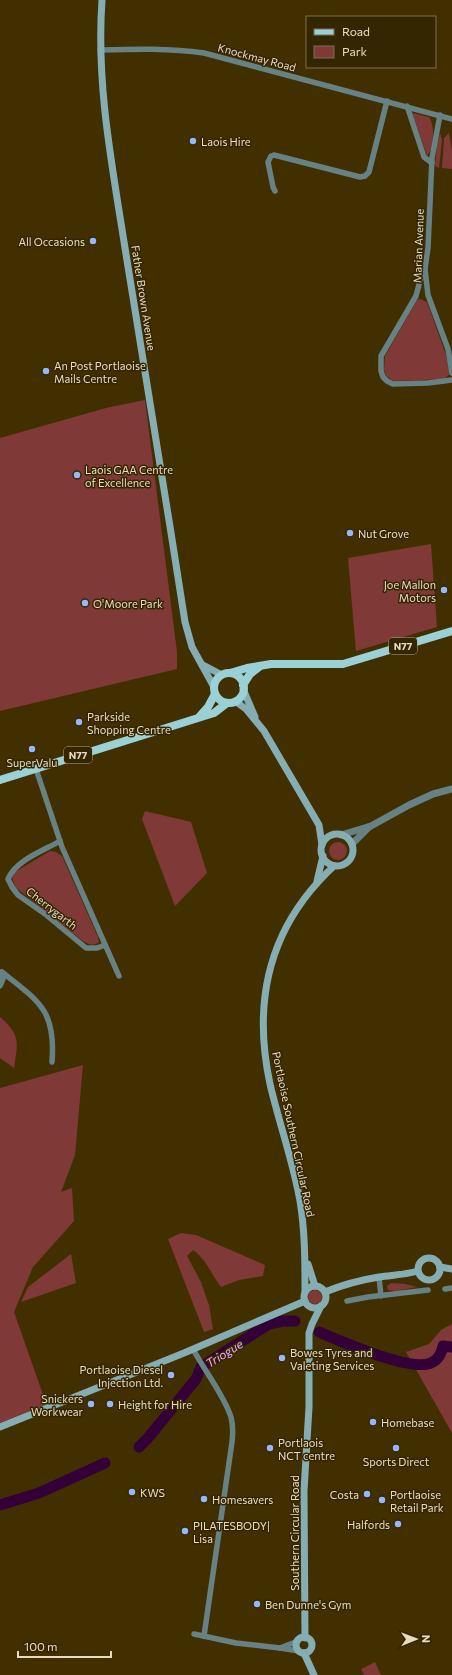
<svg xmlns="http://www.w3.org/2000/svg" width="452" height="1675" viewBox="0 0 452 1675" font-family="Commissioner,sans-serif">
<rect width="100%" height="100%" fill="#422f00"/>
<g fill="#7f3936">
<path d="M 412,113 L 429,117 C 435,124 434,149 427,156 Z"/>
<polygon points="440,133 442,140 439,168 435,166 437,145"/>
<polygon points="449,133 452,152 452,169 442,168 444,138"/>
<polygon points="420,299 427,302 446,355 450,374 444,379 394,381 386,376 384,370 385,356 417,300"/>
<polygon points="145,400 177,652 177,669 0,711 0,438 106,408"/>
<polygon points="431,544 437,627 356,651 348,558"/>
<polygon points="145,811 191,822 207,873 175,906 142,819"/>
<circle cx="338" cy="851" r="9"/>
<path d="M 50,851 L 56,852 L 62,856 L 98,937 L 99,942 C 93,947 88,944 83,941 L 15,887 L 12,877 L 15,872 Z"/>
<path d="M 0,1017 C 21,1035 18,1043 14,1068 L 0,1058 Z"/>
<polygon points="83,1065 75,1155 61,1192 72,1188 74,1221 33,1267 14,1312 47,1406 0,1424 0,1088"/>
<path d="M 181,1233 L 196,1235 L 265,1265 L 263,1276 L 239,1280 L 221,1287 C 210,1273 208,1261 193,1250 L 187,1256 L 201,1282 L 209,1305 L 213,1329 L 204,1332 L 168,1239 Z"/>
<polygon points="71,1254 76,1283 21,1302 28,1287"/>
<polygon points="391,1283 405,1284 417,1287 395,1291 388,1290 387,1286"/>
<circle cx="315" cy="1297" r="7"/>
<polygon points="452,1324 452,1433 406,1352 429,1344 441,1330"/>
<polygon points="375,1662 381,1675 364,1675 361,1669"/>
</g>
<g fill="none" stroke-linecap="round" stroke-linejoin="round">
<g stroke="#330038" stroke-width="11">
<path d="M 319,1332 C 340,1341 411,1372 431,1363 C 439,1359 441,1354 443,1346 L 452,1347"/>
<polyline points="139,1447 148,1438 196,1379 201,1367 269,1324 283,1321 295,1321"/>
<polyline points="0,1505 39,1493 105,1463"/>
</g>
<g stroke="#678284" stroke-width="5.5">
<path d="M 100,50 C 135,49 169,48 204,53 L 452,119"/>
<polyline points="407,106 424,157 432,163"/>
<polyline points="440,115 432,158 428,248 425,269 428,295 448,349 452,373"/>
<polyline points="275,191 273,187 268,162 271,156 274,155 360,177 365,176 369,172 387,101"/>
<polyline points="425,270 421,277 416,296 381,356 381,371 383,377 387,381 393,384 428,383 452,380"/>
<polyline points="36,769 62,847 119,976"/>
<path d="M 60,841 C 43,851 16,860 8,879 L 12,887 L 18,895 L 45,914 L 86,948 L 97,948 L 105,945"/>
<path d="M 2,972 C 40,1002 56,1011 52,1062"/>
<polyline points="0,986 3,979 1,972"/>
<polyline points="379,1277 381,1296"/>
<polyline points="445,1289 452,1288"/>
<polyline points="347,1301 368,1297 428,1290"/>
<path d="M 193,1349 C 204,1370 224,1395 231,1417 C 233,1425 233,1434 232,1442 L 204,1636"/>
<polyline points="194,1634 236,1643 280,1648"/>
<polyline points="298,1641 280,1648 299,1651"/>
</g>
<g stroke="#678284" stroke-width="7">
<polyline points="341,835 371,826 409,805 433,794 452,789"/>
<polyline points="352,844 369,827"/>
</g>
<g stroke="#84aeb3" stroke-width="7">
<path d="M 102,0 C 96,84 112,165 125,248 C 144,372 166,497 185,622 L 192,647 L 214,687"/>
<polyline points="203,665 222,675"/>
<polyline points="243,689 255,717"/>
<polyline points="235,701 246,709 264,731 319,825 322,845"/>
<circle cx="337" cy="850" r="16"/>
<polyline points="317,881 323,856"/>
<circle cx="429" cy="1269" r="11"/>
<polyline points="308,1264 315,1286"/>
<polyline points="440,1267 452,1269"/>
<circle cx="315" cy="1297" r="11"/>
<path d="M 305,1292 C 305,1261 305,1231 300,1201 C 293,1161 279,1123 270,1084 C 252,1000 270,925 334,866"/>
<path d="M 325,1292 C 342,1285 360,1280 379,1277 C 392,1275 405,1275 418,1271"/>
<polyline points="0,1427 184,1353 305,1301"/>
<circle cx="304" cy="1645" r="8"/>
<polyline points="305,1638 304,1491 309,1407 309,1333 312,1324 321,1306"/>
<polyline points="304,1653 314,1675"/>
</g>
<g stroke="#99d1d7" stroke-width="8">
<polyline points="230,673 247,668 271,664 343,664 452,631"/>
<circle cx="229" cy="688" r="15"/>
<polyline points="243,685 250,674 259,667"/>
<polyline points="200,716 208,707 215,694"/>
<polyline points="0,780 214,713 227,703"/>
</g>
</g>
<g fill="#95b7fd" stroke="#352602" stroke-width="1.5">
<circle cx="193" cy="141" r="4"/>
<circle cx="93" cy="241" r="4"/>
<circle cx="46" cy="371" r="4"/>
<circle cx="77" cy="475" r="4"/>
<circle cx="350" cy="533" r="4"/>
<circle cx="444" cy="590" r="4"/>
<circle cx="85" cy="603" r="4"/>
<circle cx="79" cy="722" r="4"/>
<circle cx="32" cy="749" r="4"/>
<circle cx="282" cy="1358" r="4"/>
<circle cx="171" cy="1375" r="4"/>
<circle cx="91" cy="1404" r="4"/>
<circle cx="110" cy="1404" r="4"/>
<circle cx="373" cy="1422" r="4"/>
<circle cx="270" cy="1448" r="4"/>
<circle cx="396" cy="1448" r="4"/>
<circle cx="132" cy="1492" r="4"/>
<circle cx="367" cy="1494" r="4"/>
<circle cx="204" cy="1499" r="4"/>
<circle cx="382" cy="1500" r="4"/>
<circle cx="398" cy="1524" r="4"/>
<circle cx="185" cy="1531" r="4"/>
<circle cx="257" cy="1604" r="4"/>
</g>
<g text-anchor="middle" dominant-baseline="central" stroke-width="3" stroke-linejoin="round" paint-order="stroke">
<g fill="#352602" stroke="#b2a58a" stroke-width="1">
<rect x="389" y="638" width="28" height="16" rx="3"/>
<rect x="64" y="747" width="28" height="16" rx="3"/>
</g>
<g font-size="10" font-weight="bold" fill="#e7dbc4">
<text x="403" y="646">N77</text>
<text x="78" y="755">N77</text>
</g>
<g font-size="11" fill="#e7dbc4" stroke="#352602">
<text transform="translate(257 57) rotate(15)">Knockmay Road</text>
<text transform="translate(418 246) rotate(-88)">Marian Avenue</text>
<text transform="translate(144 298) rotate(81)">Father Brown Avenue</text>
<text transform="translate(52 908) rotate(38)">Cherrygarth</text>
<text transform="translate(294 1134) rotate(78)">Portlaoise Southern Circular Road</text>
<text transform="translate(294 1533) rotate(-90)">Southern Circular Road</text>
</g>
<g font-size="11" fill="#e7dbc4" stroke="#352602" text-anchor="start">
<text x="201" y="141">Laois Hire</text>
<text x="85" y="241" text-anchor="end">All Occasions</text>
<text x="54" y="365">An Post Portlaoise<tspan x="54" dy="13">Mails Centre</tspan></text>
<text x="85" y="469">Laois GAA Centre<tspan x="85" dy="13">of Excellence</tspan></text>
<text x="358" y="533">Nut Grove</text>
<text x="436" y="584" text-anchor="end">Joe Mallon<tspan x="436" dy="13">Motors</tspan></text>
<text x="93" y="603">O'Moore Park</text>
<text x="87" y="716">Parkside<tspan x="87" dy="13">Shopping Centre</tspan></text>
<text x="32" y="762" text-anchor="middle">SuperValu</text>
<text x="290" y="1352">Bowes Tyres and<tspan x="290" dy="13">Valeting Services</tspan></text>
<text x="163" y="1369" text-anchor="end">Portlaoise Diesel<tspan x="163" dy="13">Injection Ltd.</tspan></text>
<text x="83" y="1398" text-anchor="end">Snickers<tspan x="83" dy="13">Workwear</tspan></text>
<text x="118" y="1404">Height for Hire</text>
<text x="381" y="1422">Homebase</text>
<text x="278" y="1442">Portlaois<tspan x="278" dy="13">NCT centre</tspan></text>
<text x="396" y="1461" text-anchor="middle">Sports Direct</text>
<text x="140" y="1492">KWS</text>
<text x="359" y="1494" text-anchor="end">Costa</text>
<text x="390" y="1494">Portlaoise<tspan x="390" dy="13">Retail Park</tspan></text>
<text x="212" y="1499">Homesavers</text>
<text x="390" y="1524" text-anchor="end">Halfords</text>
<text x="193" y="1525">PILATESBODY|<tspan x="193" dy="13">Lisa</tspan></text>
<text x="265" y="1604">Ben Dunne's Gym</text>
</g>
<g font-size="12" font-style="italic" fill="#f5a8fb" stroke="#352602">
<text transform="translate(224 1353) rotate(-32)">Triogue</text>
</g>
</g>
<rect x="306" y="16" width="130" height="52" fill="#352602" stroke="#7c6e50"/>
<rect x="314" y="29" width="20" height="6" fill="#99d1d7" stroke="#7c6e50"/>
<text x="342" y="36" font-size="12" fill="#e7dbc4">Road</text>
<rect x="314" y="46" width="20" height="12" fill="#7f3936" stroke="#7c6e50"/>
<text x="342" y="56" font-size="12" fill="#e7dbc4">Park</text>
<g transform="translate(416 1639) rotate(89)" stroke="#352602" stroke-width="3" paint-order="stroke">
<path d="M0-3L7 15L0 10L-7 15Z" fill="#e7dbc4"/>
<text y="-6" font-size="11" font-weight="bold" text-anchor="middle" fill="#e7dbc4">N</text>
</g>
<path d="M18 1651v6h93v-6" fill="none" stroke="#e7dbc4" stroke-width="2"/>
<text x="24" y="1651" font-size="12" fill="#e7dbc4" stroke="#352602" stroke-width="3" paint-order="stroke">100 m</text>
</svg>
